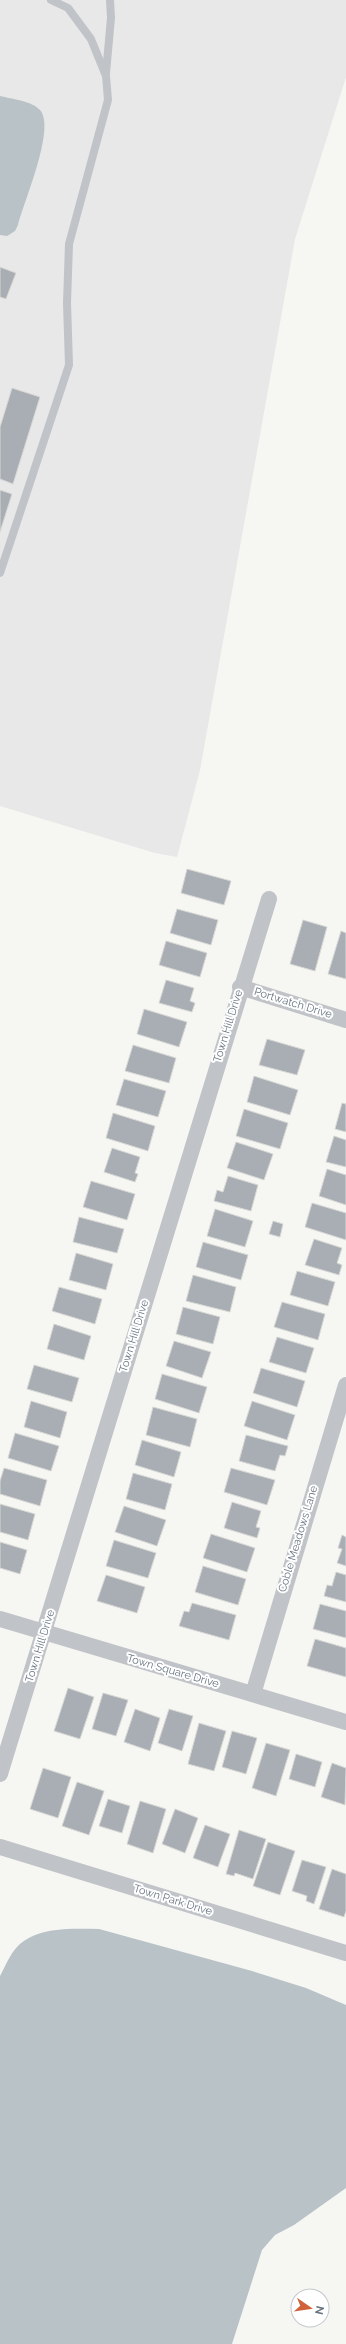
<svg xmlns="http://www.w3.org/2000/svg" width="346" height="2344" viewBox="0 0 346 2344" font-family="Raleway,sans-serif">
<rect width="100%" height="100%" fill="#f6f6f3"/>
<polygon fill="#e7e8e7" points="0,0 346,0 346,77 295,239 200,770 177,857 155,853 0,806"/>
<g fill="#b9c2c7">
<path d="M 0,96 C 12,99 32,101 40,110 C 56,128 24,201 18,225 L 15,231 L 7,236 L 0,235 Z"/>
<path d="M 99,1929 L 252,1971 L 306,1988 L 346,2005 L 346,2188 L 294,2225 L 275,2235 L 262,2250 L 232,2344 L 0,2344 L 0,1976 C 5,1967 10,1954 17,1947 C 37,1926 73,1929 99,1929 Z"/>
</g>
<g fill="#a8aeb3" stroke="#d8d8d6">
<polygon points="0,267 16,273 6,299 0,297"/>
<polygon points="12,388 40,397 13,484 0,479 0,427"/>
<polygon points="0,490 12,494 0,532"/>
<polygon points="187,869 231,881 224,905 181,893"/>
<polygon points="177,909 218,920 211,945 170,933"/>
<polygon points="303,920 327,927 315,971 290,964"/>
<polygon points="341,931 346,933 346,979 328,974"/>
<polygon points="166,941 207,953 200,977 159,965"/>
<polygon points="166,980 194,988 190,1001 195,1003 192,1012 159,1003"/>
<polygon points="144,1009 187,1022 179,1047 137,1034"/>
<polygon points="267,1039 305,1050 297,1075 259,1065"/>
<polygon points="133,1045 176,1058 169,1083 125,1071"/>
<polygon points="254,1076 298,1090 290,1115 247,1102"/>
<polygon points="124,1079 166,1091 158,1117 116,1105"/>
<polygon points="342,1103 346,1104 346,1132 335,1129"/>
<polygon points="244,1109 288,1123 280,1149 236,1136"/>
<polygon points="113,1113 155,1126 148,1151 106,1138"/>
<polygon points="334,1136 346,1140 346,1167 326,1162"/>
<polygon points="236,1142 273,1154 264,1180 227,1168"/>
<polygon points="112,1148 140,1157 135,1173 138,1174 135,1182 104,1172"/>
<polygon points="327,1169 346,1175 346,1205 319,1196"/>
<polygon points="228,1176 258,1185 251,1211 214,1201 217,1190 223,1192"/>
<polygon points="91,1181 135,1194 127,1220 83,1207"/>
<polygon points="312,1203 346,1213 346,1240 305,1227"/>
<polygon points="215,1209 253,1221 245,1247 207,1236"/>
<polygon points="79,1217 124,1229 117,1253 73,1242"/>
<polygon points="273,1221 283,1224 280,1237 269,1234"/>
<polygon points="314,1239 342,1248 337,1263 342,1265 339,1275 305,1265"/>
<polygon points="203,1242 248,1255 241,1280 196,1267"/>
<polygon points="76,1253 113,1264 106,1290 69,1280"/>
<polygon points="297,1271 335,1282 328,1306 290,1295"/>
<polygon points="193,1275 236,1287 230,1312 186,1301"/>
<polygon points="59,1287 102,1299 95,1324 52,1311"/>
<polygon points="282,1302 325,1314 318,1340 274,1327"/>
<polygon points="183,1307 220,1317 213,1344 176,1334"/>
<polygon points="54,1324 91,1336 84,1360 47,1349"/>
<polygon points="277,1337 314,1348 306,1373 269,1362"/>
<polygon points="174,1341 211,1352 202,1378 166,1366"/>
<polygon points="34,1365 79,1378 72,1402 27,1389"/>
<polygon points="261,1368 305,1381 297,1407 253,1393"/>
<polygon points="162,1374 207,1387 199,1413 155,1399"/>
<polygon points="31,1401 67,1412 60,1438 24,1427"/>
<polygon points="252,1401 295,1415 287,1440 244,1426"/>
<polygon points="153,1407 197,1419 190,1447 146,1435"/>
<polygon points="15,1433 59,1446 51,1471 8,1458"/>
<polygon points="246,1435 288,1446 285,1456 280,1455 275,1471 239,1461"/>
<polygon points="142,1440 181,1452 174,1477 135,1465"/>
<polygon points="4,1468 47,1480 40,1506 0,1494 0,1481"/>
<polygon points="231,1468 275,1480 267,1505 224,1492"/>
<polygon points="133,1473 172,1484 165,1510 126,1499"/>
<polygon points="232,1502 261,1511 256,1527 260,1528 257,1538 224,1528"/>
<polygon points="0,1504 35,1514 28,1540 0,1532"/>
<polygon points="124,1506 166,1520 157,1546 115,1532"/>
<polygon points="211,1534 255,1548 247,1572 203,1558"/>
<polygon points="342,1535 346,1537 346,1566 337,1563 342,1549 338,1548"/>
<polygon points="114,1540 156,1553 148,1578 106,1566"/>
<polygon points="0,1542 27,1550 20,1574 0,1568"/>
<polygon points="203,1566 246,1579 238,1605 195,1592"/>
<polygon points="336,1572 346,1575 346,1602 324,1596 327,1585 332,1586"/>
<polygon points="106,1575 145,1587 137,1613 97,1601"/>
<polygon points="192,1603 236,1615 229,1640 179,1626 184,1611 189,1612"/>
<polygon points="320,1604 346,1611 346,1638 313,1629"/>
<polygon points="315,1639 346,1648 346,1677 307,1666"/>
<polygon points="68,1688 94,1697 80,1739 54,1731"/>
<polygon points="103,1693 128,1700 116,1736 92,1729"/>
<polygon points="135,1709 160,1718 150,1751 124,1742"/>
<polygon points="169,1709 193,1716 182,1751 158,1743"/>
<polygon points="199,1723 226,1731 214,1771 188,1764"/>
<polygon points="232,1731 257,1738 246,1774 222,1767"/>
<polygon points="266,1743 290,1750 276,1796 252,1788"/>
<polygon points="296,1754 322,1762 315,1787 289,1779"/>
<polygon points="332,1763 346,1768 345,1805 321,1797"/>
<polygon points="43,1768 71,1777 58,1818 30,1809"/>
<polygon points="77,1782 104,1791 89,1835 62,1826"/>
<polygon points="108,1799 130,1806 122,1833 99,1826"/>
<polygon points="140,1801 166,1809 153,1853 127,1844"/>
<polygon points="175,1809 198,1818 185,1853 162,1844"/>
<polygon points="205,1825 230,1834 218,1867 193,1858"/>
<polygon points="239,1830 266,1839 253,1879 235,1873 234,1876 226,1874"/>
<polygon points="268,1842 295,1851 280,1895 253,1886"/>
<polygon points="302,1860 326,1867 314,1904 306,1901 307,1896 292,1891"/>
<polygon points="332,1869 346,1874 346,1911 344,1917 319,1909"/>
</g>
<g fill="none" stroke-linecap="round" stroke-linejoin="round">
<g stroke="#c0c3c7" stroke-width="8">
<polyline points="106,73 111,18 110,0"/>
<polyline points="0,573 69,365 67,303 69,244 108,100 106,76 91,39 68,8 51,0"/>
</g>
<g stroke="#c0c3c7" stroke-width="16">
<polyline points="240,987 346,1020"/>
<polyline points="0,1619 346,1722"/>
<polyline points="253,1694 346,1385"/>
<polyline points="0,1774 269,899"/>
<polyline points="0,1847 346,1953"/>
</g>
</g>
<g text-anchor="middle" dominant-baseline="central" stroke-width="4" stroke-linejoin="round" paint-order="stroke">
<g font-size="11" fill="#687581" stroke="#fff">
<text transform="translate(293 1003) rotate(17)">Portwatch Drive</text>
<text transform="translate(228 1026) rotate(-73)">Town Hill Drive</text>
<text transform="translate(134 1336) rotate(-73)">Town Hill Drive</text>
<text transform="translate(298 1539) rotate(-73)">Coble Meadows Lane</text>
<text transform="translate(40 1646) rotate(-73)">Town Hill Drive</text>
<text transform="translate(173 1671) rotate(16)">Town Square Drive</text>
<text transform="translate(173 1900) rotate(17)">Town Park Drive</text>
</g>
</g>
<g transform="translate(310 2308) rotate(103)"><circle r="19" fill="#ffffff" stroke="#c3c8cd"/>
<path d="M0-3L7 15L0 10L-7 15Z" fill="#d06239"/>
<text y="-6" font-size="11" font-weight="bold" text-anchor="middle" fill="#687581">N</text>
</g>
</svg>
